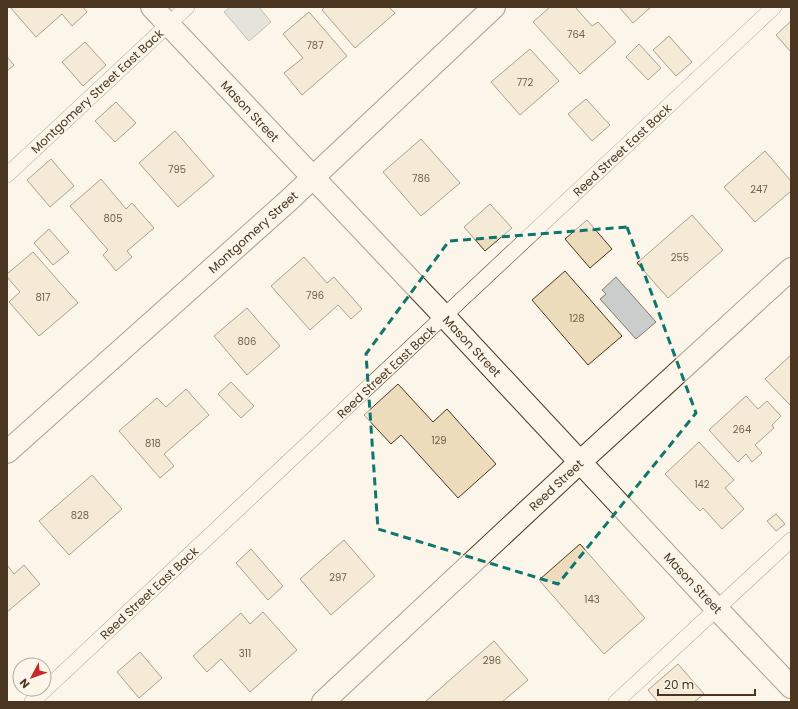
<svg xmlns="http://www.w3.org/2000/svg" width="798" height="709" viewBox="0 0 798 709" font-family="Poppins,sans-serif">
<rect width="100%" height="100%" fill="#fbf6e9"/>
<g fill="#c9cecd" stroke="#887966">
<polygon points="230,7 259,7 271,22 249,41 224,12"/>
<polygon points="616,277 656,322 636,339 600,299 606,294 602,290"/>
</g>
<g fill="#ecdcbc" stroke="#4a3520">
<polygon points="10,7 83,7 87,12 72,26 62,14 36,37"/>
<polygon points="325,7 389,7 395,13 355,48 322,10"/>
<polygon points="550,7 575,7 592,26 598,22 616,42 580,74 533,22"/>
<polygon points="619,7 651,7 633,23"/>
<polygon points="309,12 347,56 302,95 284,73 303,58 283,34"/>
<polygon points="791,21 791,52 776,35"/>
<polygon points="669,36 692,62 676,76 653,50"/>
<polygon points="85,42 106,65 83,86 62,62"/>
<polygon points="639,44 661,68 648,80 626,57"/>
<polygon points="530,49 559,81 520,115 491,82"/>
<polygon points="7,57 14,65 7,71"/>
<polygon points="586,99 610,125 592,141 568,114"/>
<polygon points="116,102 136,123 115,142 95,121"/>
<polygon points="175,131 214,176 178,207 139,163"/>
<polygon points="421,139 460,183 421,216 383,172"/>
<polygon points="765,151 791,181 791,191 755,222 724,187"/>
<polygon points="51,159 74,186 50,207 27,180"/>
<polygon points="101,179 126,209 132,203 154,228 127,251 132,257 116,271 103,255 108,250 70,206"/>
<polygon points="490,204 512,228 485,251 464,227"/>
<polygon points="692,215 723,250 668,298 637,263"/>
<polygon points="587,220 612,249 590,268 565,239"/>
<polygon points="49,229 69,252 53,265 34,243"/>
<polygon points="33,252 78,303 39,336 9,302 20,292 7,277 7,274"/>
<polygon points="304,257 327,283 334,277 362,309 351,319 338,305 310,330 271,286"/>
<polygon points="565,271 622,336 588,365 532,300"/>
<polygon points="247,308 280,346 247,375 214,336"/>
<polygon points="791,355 791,406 765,379"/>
<polygon points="231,382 254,406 241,418 218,394"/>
<polygon points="398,384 433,422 447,409 496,464 458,498 401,435 391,444 364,415"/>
<polygon points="186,389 209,415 164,454 174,466 160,478 119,431 157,398 166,407"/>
<polygon points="746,396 758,409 767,401 781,416 772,425 774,428 755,445 762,453 752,462 746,454 738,462 709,430"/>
<polygon points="699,442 734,480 725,488 744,509 722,529 703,508 700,511 665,474"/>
<polygon points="92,475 122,509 69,555 39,521"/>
<polygon points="776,514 785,524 776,531 767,521"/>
<polygon points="344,540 375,576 331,615 300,579"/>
<polygon points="580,544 645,618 604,654 539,580"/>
<polygon points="251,549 283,586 268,600 236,563"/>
<polygon points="7,565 14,574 24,565 40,584 7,612"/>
<polygon points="263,612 297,650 250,692 221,659 207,672 193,656 241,613 250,624"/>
<polygon points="494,641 528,680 502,702 425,702"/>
<polygon points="140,652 162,678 139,698 117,672"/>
<polygon points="678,664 704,694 694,702 658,702 648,690"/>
</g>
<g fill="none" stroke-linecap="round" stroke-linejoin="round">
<defs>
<g id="lane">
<polyline points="7,175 187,7"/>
<polyline points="32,702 774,7"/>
<polyline points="616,702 791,540"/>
</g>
<g id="street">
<polyline points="152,7 445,317 717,609 791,687"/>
<polyline points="7,452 288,201 494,7"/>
<polyline points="323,702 580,462 791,269"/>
</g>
</defs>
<use href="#lane" stroke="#4a3520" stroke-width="16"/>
<use href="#street" stroke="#4a3520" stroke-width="24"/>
<use href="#lane" stroke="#fbf6e9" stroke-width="15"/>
<use href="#street" stroke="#fbf6e9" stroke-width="22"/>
</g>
<path d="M0 0H798V709H0ZM 627,227 L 696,413 L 558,584 L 378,529 L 366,354 L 449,241 Z" fill="#fbf6e9" fill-opacity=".55" fill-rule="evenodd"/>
<path fill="none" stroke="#0f766e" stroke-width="3" stroke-dasharray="8 5" stroke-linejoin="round" d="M 627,227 L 696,413 L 558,584 L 378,529 L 366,354 L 449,241 Z"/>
<g text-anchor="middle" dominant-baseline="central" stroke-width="3" stroke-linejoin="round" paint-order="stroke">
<g font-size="10" fill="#725f47">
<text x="576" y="34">764</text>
<text x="315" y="45">787</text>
<text x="525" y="82">772</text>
<text x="177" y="169">795</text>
<text x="421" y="178">786</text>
<text x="759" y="189">247</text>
<text x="113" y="218">805</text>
<text x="680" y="257">255</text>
<text x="315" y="295">796</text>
<text x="43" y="297">817</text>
<text x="577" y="318">128</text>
<text x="247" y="341">806</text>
<text x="742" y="429">264</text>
<text x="439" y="440">129</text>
<text x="153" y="443">818</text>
<text x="702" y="484">142</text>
<text x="80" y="515">828</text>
<text x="338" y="577">297</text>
<text x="592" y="599">143</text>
<text x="245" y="653">311</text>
<text x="492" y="660">296</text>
</g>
<g font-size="12" fill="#4a3520" stroke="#fbf6e9">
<text transform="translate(97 91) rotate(-43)">Montgomery Street East Back</text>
<text transform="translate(250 111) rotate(47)">Mason Street</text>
<text transform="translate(622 150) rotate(-43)">Reed Street East Back</text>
<text transform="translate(253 232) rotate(-42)">Montgomery Street</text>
<text transform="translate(472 346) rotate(47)">Mason Street</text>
<text transform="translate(386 372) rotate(-43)">Reed Street East Back</text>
<text transform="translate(556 485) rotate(-43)">Reed Street</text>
<text transform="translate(693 583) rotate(47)">Mason Street</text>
<text transform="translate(149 593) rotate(-43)">Reed Street East Back</text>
</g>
</g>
<rect width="798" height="709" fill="none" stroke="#4a3520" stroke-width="16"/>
<g transform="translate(32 677) rotate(229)"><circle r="19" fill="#fbf6e9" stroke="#b4a999"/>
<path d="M0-3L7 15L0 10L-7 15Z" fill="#c62828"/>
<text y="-6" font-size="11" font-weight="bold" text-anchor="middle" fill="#4a3520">N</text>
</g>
<path d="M658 689v6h97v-6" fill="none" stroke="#4a3520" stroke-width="2"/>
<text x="664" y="689" font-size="12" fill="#4a3520" stroke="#fbf6e9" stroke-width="3" paint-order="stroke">20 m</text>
</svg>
